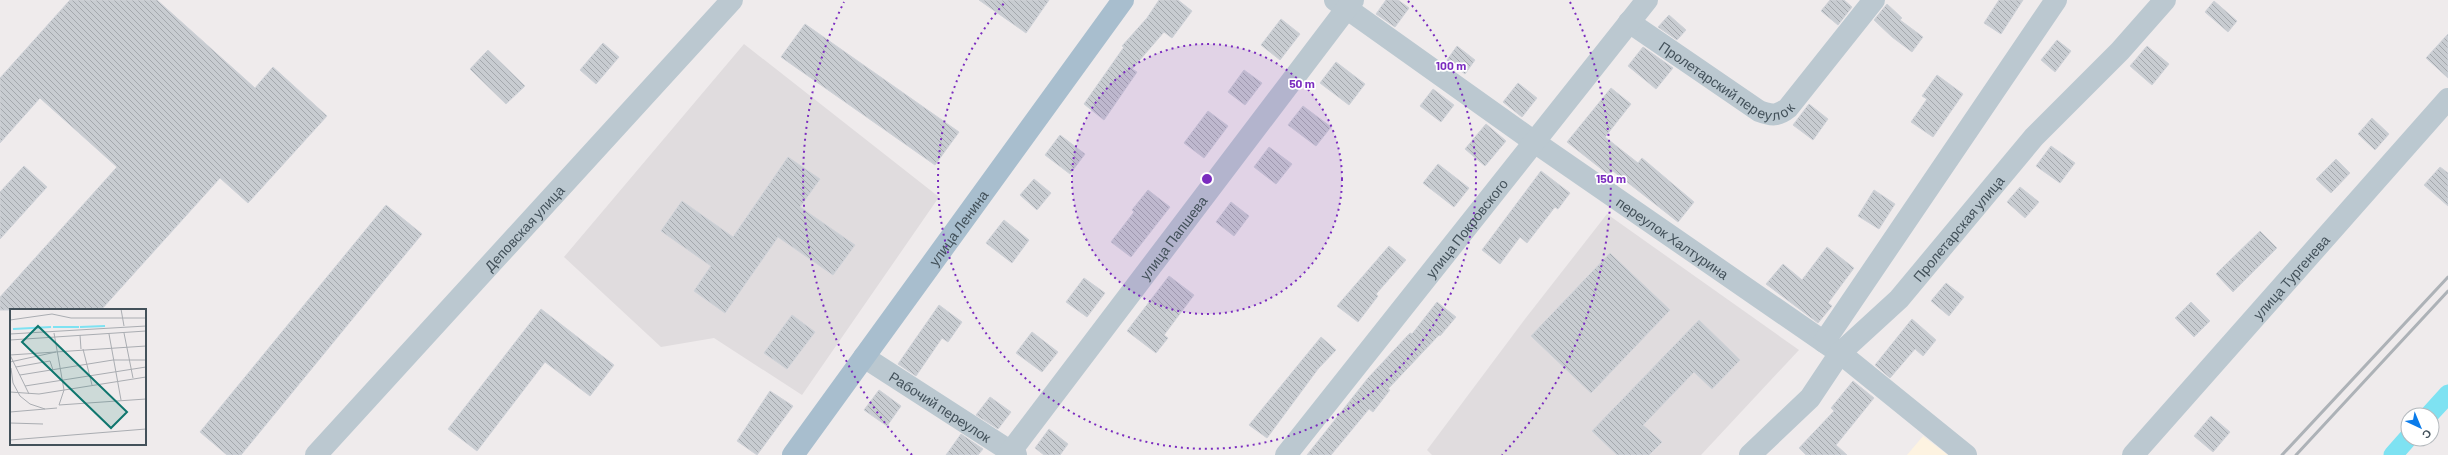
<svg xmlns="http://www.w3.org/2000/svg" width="2448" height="455" viewBox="0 0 2448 455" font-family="Barlow,sans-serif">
<defs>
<pattern id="building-back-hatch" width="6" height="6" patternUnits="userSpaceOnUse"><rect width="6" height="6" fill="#c8ccd1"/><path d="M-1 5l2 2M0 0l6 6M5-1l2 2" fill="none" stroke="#a4a8ad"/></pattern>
</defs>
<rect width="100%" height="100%" fill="#efebec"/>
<polygon fill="#fdf3e1" points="1923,436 1948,455 1907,455"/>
<g fill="#e0dcde">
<polygon points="744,44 939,197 802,395 714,338 661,347 564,257"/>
<polygon points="1607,214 1799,350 1701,455 1432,455 1427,450 1525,319"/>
</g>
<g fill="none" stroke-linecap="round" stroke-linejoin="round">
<g stroke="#7ee2f2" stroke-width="19">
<polyline points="2429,415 2448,394"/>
<polyline points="2393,455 2408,438"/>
</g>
</g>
<g fill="url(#building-back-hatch)" stroke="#cfd2d8">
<polygon points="70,0 157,0 255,88 273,67 327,116 248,203 220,178 101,310 0,310 0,297 117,167 40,98 0,143 0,78"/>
<polygon points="979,0 1049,0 1026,33"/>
<polygon points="1159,0 1178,0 1192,11 1172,38 1164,32 1132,69 1137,72 1104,120 1084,104 1124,47 1122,46 1147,18"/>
<polygon points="1386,0 1398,0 1409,8 1395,27 1376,14"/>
<polygon points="1830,0 1844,0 1852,7 1838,25 1821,11"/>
<polygon points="1999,0 2023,0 2001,34 1984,23"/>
<polygon points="2214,1 2237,21 2228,32 2205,12"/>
<polygon points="1887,4 1902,18 1900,20 1923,37 1912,52 1892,37 1874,20"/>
<polygon points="1669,15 1686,30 1677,40 1658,27"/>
<polygon points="1281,19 1300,34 1280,60 1261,45"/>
<polygon points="805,24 959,132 935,165 781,57"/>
<polygon points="2448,34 2448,78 2426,58"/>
<polygon points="2057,40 2071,51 2055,72 2041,60"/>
<polygon points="603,43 619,57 596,84 580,70"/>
<polygon points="1457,46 1475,60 1465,74 1447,60"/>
<polygon points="2147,46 2169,64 2152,85 2130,66"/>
<polygon points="1643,47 1673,68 1656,89 1628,66"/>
<polygon points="488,50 525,86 506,104 470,69"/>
<polygon points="1336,62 1365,84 1349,105 1320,83"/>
<polygon points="1244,70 1262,83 1245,105 1228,92"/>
<polygon points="1937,75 1963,94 1933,137 1911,122 1927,99 1922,96"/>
<polygon points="1518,83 1537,98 1522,117 1503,102"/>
<polygon points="1611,88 1631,104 1605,137 1638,163 1642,158 1694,202 1678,222 1613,171 1609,175 1567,142"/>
<polygon points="1433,89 1454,105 1441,122 1420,106"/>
<polygon points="1809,104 1828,119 1813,140 1793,125"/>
<polygon points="1303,106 1331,127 1316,146 1288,125"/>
<polygon points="1208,111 1228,126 1204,158 1184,143"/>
<polygon points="2372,118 2389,134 2375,150 2358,134"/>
<polygon points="1486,124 1506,141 1485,166 1465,149"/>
<polygon points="1060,135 1085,154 1070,174 1045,155"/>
<polygon points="2051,146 2075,163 2060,183 2036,166"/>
<polygon points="1269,147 1292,164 1276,184 1254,167"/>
<polygon points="788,157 820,179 800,207 855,245 833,275 778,237 725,313 694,291 711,266 661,231 682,201 733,237"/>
<polygon points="2336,159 2350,173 2331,193 2316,179"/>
<polygon points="1438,164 1469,188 1454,207 1423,183"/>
<polygon points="24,166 47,187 0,239 0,192"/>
<polygon points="2440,167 2448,173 2448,206 2424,185"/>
<polygon points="1541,171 1570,193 1558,209 1555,207 1527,243 1520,237 1500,264 1482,250"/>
<polygon points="1034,179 1051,193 1037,210 1020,195"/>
<polygon points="2020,187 2039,202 2025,218 2007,202"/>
<polygon points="1148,190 1170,207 1131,257 1111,242 1134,212 1132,210"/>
<polygon points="1874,190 1895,204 1879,229 1858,216"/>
<polygon points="1231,202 1249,216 1234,236 1216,222"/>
<polygon points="386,205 422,234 241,455 227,455 200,432"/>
<polygon points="1004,220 1029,240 1012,263 986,243"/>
<polygon points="2260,231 2277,248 2233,292 2216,274"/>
<polygon points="1389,246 1406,260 1376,294 1378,296 1358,322 1337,306"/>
<polygon points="1827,247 1854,268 1828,303 1832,306 1818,323 1766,284 1783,264 1802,280"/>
<polygon points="1610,253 1670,310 1591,393 1531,336"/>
<polygon points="1169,276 1194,295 1164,335 1168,338 1156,353 1127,331"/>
<polygon points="1084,278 1105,293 1087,317 1066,302"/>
<polygon points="1946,283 1964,297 1949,316 1931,301"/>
<polygon points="1437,302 1456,317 1440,336 1439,335 1388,389 1390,390 1373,412 1369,409 1331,455 1307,455 1368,378 1410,333 1412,334"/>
<polygon points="2191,302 2210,321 2194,337 2175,318"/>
<polygon points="939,305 962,322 948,342 942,338 916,376 898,364"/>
<polygon points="541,309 614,365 590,396 545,362 477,451 448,429"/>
<polygon points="792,315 815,332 787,369 764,353"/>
<polygon points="1912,319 1936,340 1923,356 1915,349 1890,378 1875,365"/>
<polygon points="1699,320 1740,360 1712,389 1694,372 1643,425 1662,442 1649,455 1617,455 1592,431"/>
<polygon points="1032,332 1058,352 1042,372 1016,353"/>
<polygon points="1321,337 1336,350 1318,369 1267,438 1249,425"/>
<polygon points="1853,381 1874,398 1836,445 1847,455 1806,455 1799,448 1834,411 1831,408"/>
<polygon points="879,390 901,406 887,426 864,410"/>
<polygon points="770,391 793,406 757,455 737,441"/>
<polygon points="990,397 1011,412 998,429 976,415"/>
<polygon points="2211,416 2230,432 2213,452 2194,436"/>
<polygon points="1049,429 1068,444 1060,455 1044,455 1035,448"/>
<polygon points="961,434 983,449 978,455 946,455"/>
</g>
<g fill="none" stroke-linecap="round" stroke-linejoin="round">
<g stroke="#bbc8d0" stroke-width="22">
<path id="s1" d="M 1335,0 L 1533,141 L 1840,353 L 1966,455"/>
<path id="s2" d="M 1629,22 L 1759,111 C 1772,116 1778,116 1788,108 L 1874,0"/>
<polyline points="1824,342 2056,0"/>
<path id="s3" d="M 864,357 L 1016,455"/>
<path id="s4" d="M 316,455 L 732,0"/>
<path id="s5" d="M 1008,455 L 1353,0"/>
<path id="s6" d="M 1286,455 L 1647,0"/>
<path id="s7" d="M 1750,455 L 1810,398 L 1840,353 L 1899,299 L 2034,137 L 2120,51 L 2165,0"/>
<path id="s8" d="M 2133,455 L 2448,99"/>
</g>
<path stroke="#a8bece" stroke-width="22" id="s9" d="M 793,455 L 1123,0"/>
<g stroke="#adb2b7" stroke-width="3">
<polyline points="2282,455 2448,277"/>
<polyline points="2296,455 2448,291"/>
</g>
</g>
<circle cx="1207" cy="179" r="135" fill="#7b2cbf" fill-opacity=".12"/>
<g fill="none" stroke="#7b2cbf" stroke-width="2" stroke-dasharray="2 4">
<circle cx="1207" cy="179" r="135"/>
<path d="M1408 1A269 269 0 1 1 1006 1"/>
<path d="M912 455A404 404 0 0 1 844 2M1570 2A404 404 0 0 1 1502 455"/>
</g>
<g text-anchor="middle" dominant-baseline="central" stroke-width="3.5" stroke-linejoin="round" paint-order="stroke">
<g font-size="14" fill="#43515a" stroke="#fff">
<text stroke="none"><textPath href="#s2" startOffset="116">Пролетарский переулок</textPath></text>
<text stroke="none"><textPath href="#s4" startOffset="308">Деповская улица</textPath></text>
<text stroke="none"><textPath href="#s6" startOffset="290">улица Покровского</textPath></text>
<text stroke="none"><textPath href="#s9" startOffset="281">улица Ленина</textPath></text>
<text stroke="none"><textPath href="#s7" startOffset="309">Пролетарская улица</textPath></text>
<text stroke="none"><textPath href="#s5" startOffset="273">улица Папшева</textPath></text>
<text stroke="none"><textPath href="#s1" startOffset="413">переулок Халтурина</textPath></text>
<text stroke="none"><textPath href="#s8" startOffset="238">улица Тургенева</textPath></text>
<text stroke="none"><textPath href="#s3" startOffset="91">Рабочий переулок</textPath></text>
</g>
</g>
<g transform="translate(10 309)">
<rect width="136" height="136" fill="#efebec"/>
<path fill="none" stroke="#7ee2f2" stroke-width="2" d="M 43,18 L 69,18M 70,18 L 95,17M 3,20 L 41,18"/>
<path fill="none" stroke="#aaadb2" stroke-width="1" d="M 111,0 L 114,17M 0,11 L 42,5 L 61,9 L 136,9M 44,24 L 54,81M 114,24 L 123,69M 0,25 L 136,17M 99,25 L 111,91M 70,26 L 71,40M 0,31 L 136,22M 73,40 L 82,76M 0,46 L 136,37M 0,46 L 19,85M 0,53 L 46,43M 6,58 L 40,52 L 43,61M 1,59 L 3,74 L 10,87 L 20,95 L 35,100M 10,66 L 103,51 L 136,51M 15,77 L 136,58M 54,81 L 49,96 L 136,90M 0,83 L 29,85 L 136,68M 0,103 L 47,99M 0,114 L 33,115M 0,131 L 136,120"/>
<path fill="#0f766e" fill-opacity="0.15" stroke="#0f766e" stroke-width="2" d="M 28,17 L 117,103 L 101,119 L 12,33 Z"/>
<rect width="136" height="136" fill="none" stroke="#43515a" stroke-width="2"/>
</g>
<circle cx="1207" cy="179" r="6" fill="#7b2cbf" stroke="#fff" stroke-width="2"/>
<g font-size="12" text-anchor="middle" font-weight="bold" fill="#7b2cbf" stroke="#fff" stroke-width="3.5" stroke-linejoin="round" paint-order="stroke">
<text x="1451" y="70">100 m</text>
<text x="1302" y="88">50 m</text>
<text x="1611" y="183">150 m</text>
</g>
<g transform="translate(2420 427) rotate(136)"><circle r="19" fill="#ffffff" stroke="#b4b9bd"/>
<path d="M0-3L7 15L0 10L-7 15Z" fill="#0a7bea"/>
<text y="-6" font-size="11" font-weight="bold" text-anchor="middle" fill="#43515a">С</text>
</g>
</svg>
